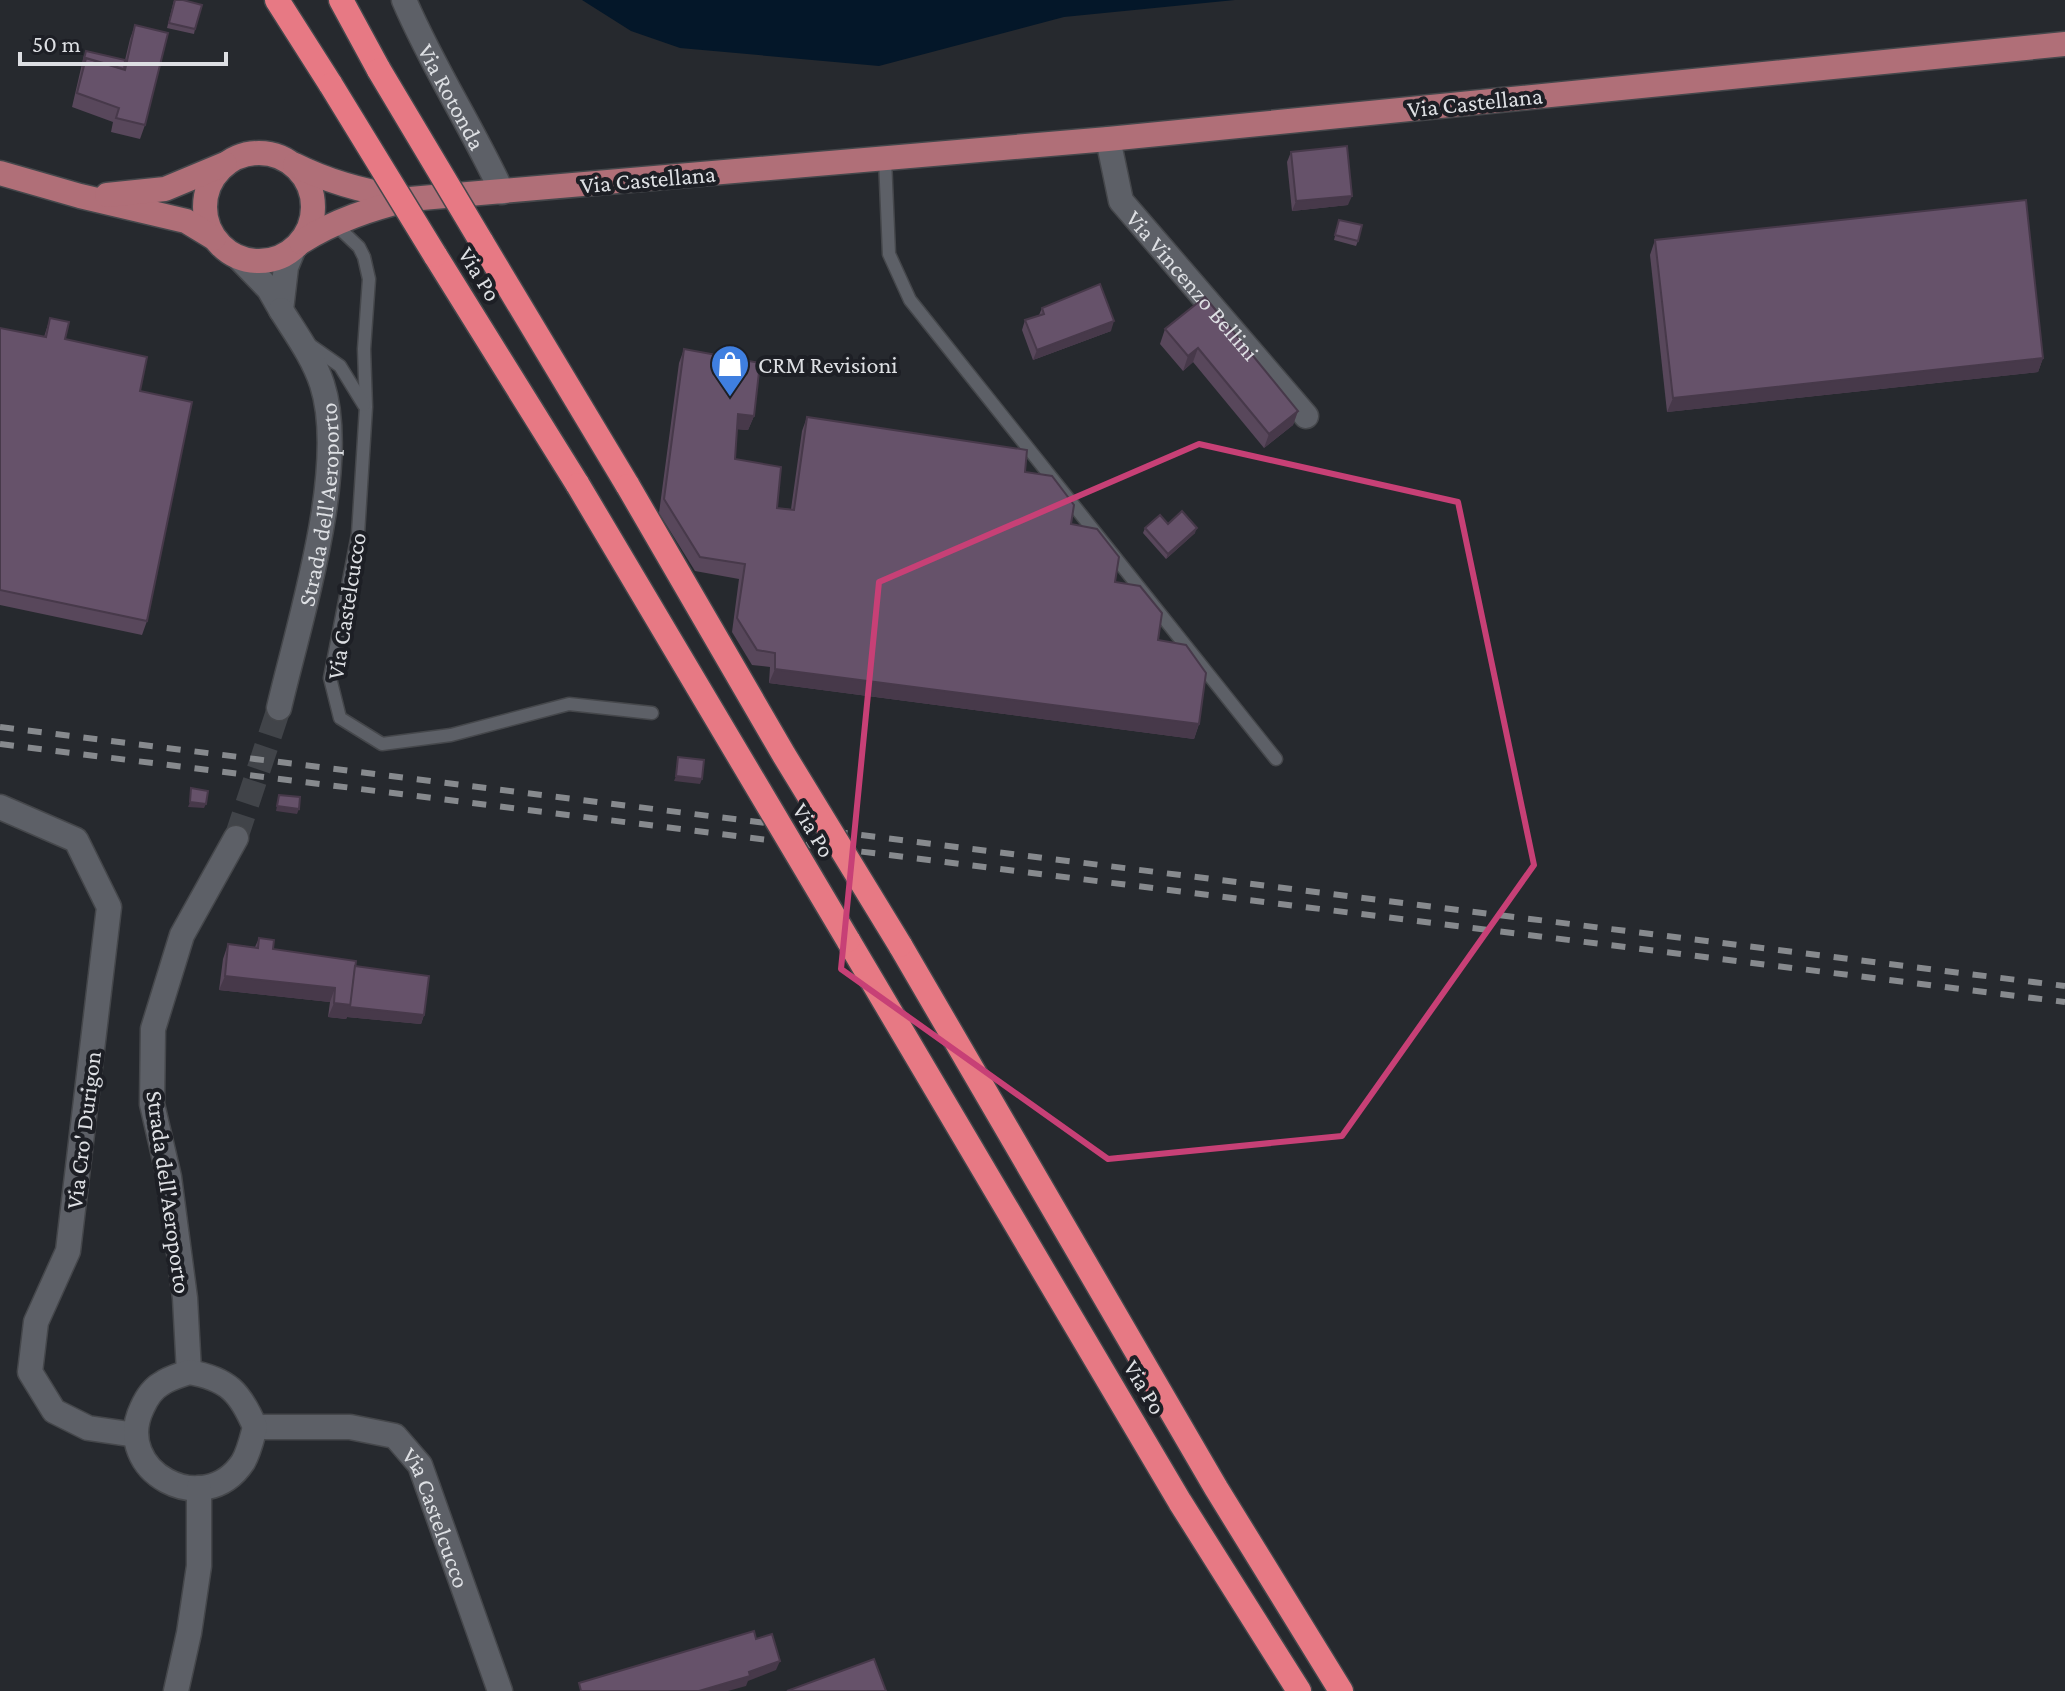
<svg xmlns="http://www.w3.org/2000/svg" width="2065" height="1691" viewBox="0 0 2065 1691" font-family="'Crimson Pro',serif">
<rect width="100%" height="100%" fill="#26292e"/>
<polygon fill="#041729" points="582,0 1235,0 1064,17 879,66 680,48 631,31"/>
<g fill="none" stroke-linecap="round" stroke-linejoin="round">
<polyline stroke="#414449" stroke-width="24" stroke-dasharray="24 12" stroke-linecap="butt" points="236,838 279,708"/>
<defs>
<g id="lane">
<polyline points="885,159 889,254 910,300 1276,759"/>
<polyline points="332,228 340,229 359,247 364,257 369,279 364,349 366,407 358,534 330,678 340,718 382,744 451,735 569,704 652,713"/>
<polyline points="310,345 340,366 364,405"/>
</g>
<g id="street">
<path id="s1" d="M 404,0 C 432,66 472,127 502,192"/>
<path id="s2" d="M 1108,139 L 1121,201 L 1306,416"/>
<polyline points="0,807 76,840 109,907 68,1251 36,1322 30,1372 54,1411 88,1428 136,1435"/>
<path id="s3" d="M 255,1427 L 350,1427 L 395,1436 L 420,1465 L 500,1691"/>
</g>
<g id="secondary">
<polyline points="239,258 269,289 281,310 286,267 293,250"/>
<path id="s4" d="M 279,708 C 299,622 349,467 322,384 C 313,357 296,334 281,310"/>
<polyline points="189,1372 185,1298 169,1177 152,1104 153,1029 182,935 236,838"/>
<path d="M 189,1372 C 228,1379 240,1392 255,1427 C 252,1438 249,1452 243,1462 C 204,1521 112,1471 142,1408 C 146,1399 152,1389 161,1384 C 169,1378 181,1375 189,1372 Z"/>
<polyline points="176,1691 189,1633 199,1566 199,1488"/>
</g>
<g id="primary">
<circle cx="259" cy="207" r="54"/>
<path d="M 295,165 C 329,182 362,191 400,197"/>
<polyline points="0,173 80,196 186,221 214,238"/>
<polyline points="107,195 165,189 225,164"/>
<path d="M 301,242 C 336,220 371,209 410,199 L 1108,139 L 2065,44"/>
</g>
<g id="highway">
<polyline points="277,0 331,85"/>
<polyline points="341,0 379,70"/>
<polyline points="481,241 628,486"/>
<polyline points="435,255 578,485"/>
<polyline points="848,940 1180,1502 1299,1691"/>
<polyline points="900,945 1216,1488 1341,1691"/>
</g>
</defs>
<use href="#lane" stroke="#45474b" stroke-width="15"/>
<use href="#street" stroke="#45474b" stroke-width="27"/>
<use href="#secondary" stroke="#45474b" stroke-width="27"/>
<use href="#primary" stroke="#45474b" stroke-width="27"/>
<use href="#highway" stroke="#45474b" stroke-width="27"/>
<use href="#lane" stroke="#5d6067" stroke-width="12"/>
<use href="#street" stroke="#5d6067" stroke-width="24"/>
<use href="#secondary" stroke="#5d6067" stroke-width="24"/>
<use href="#primary" stroke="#b06f78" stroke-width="24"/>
<use href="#highway" stroke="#e77984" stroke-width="24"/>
<g stroke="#878a8e" stroke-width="6" stroke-dasharray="14 14" stroke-linecap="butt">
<polyline points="0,727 2065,986"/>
<polyline points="0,744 2065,1002"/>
</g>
<defs>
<g id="highway-bridge">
<polyline points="379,70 481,241"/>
<polyline points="331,85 435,255"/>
<polyline points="578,485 848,940"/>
<polyline points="628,486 784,755 900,945"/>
</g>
</defs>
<use href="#highway-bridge" stroke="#45474b" stroke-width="27" stroke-linecap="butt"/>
<use href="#highway-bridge" stroke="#e77984" stroke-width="24"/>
</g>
<g fill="#58475b">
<polygon points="174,0 195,29 194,34 167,28"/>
<polygon points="135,25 145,125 140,139 111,132 113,122 72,107 84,55 125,60 130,39"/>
<polygon points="1291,152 1348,205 1292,211 1287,162"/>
<polygon points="1338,224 1358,241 1356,246 1334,240"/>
<polygon points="1655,240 2043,358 2038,372 1667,412 1650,255"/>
<polygon points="1205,297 1298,411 1293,425 1264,448 1193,362 1183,371 1160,344 1165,329"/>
<polygon points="1042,308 1111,331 1033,360 1022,330 1025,320 1039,315"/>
<polygon points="50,318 65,339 140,391 147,621 142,635 0,605 0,328 44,337"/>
<polygon points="684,349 754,416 748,430 737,429 735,459 777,508 791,509 802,431 807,417 1025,472 1071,524 1115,582 1158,640 1199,724 1194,739 769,683 770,667 752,665 732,632 739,579 695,571 659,513 679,363"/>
<polygon points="1168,524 1195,533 1166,559 1143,533 1145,528"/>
<polygon points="259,938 273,949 355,966 424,1015 421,1024 347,1017 346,1019 328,1017 330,1002 219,990 223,959 228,944 255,947"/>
</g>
<g fill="#47394a">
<polygon points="1352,196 1348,205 1292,211 1296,201"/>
<polygon points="1114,321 1111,331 1033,360 1037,350"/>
<polygon points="1198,348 1193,362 1183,371 1188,356"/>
<polygon points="2043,358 2038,372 1667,412 1673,398"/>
<polygon points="1298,411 1293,425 1264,448 1269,434"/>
<polygon points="738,414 754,416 748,430 733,429"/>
<polygon points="1197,528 1195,533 1166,559 1168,554"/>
<polygon points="775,669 1199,724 1194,739 769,683"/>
<polygon points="676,776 702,779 700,784 674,781"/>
<polygon points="190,802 206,804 204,808 188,807"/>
<polygon points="277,806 299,809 297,814 276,811"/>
<polygon points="225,976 335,988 330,1002 219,990"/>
<polygon points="334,1003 424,1015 421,1024 347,1017 346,1019 328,1017"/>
<polygon points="780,1661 776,1670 748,1681 746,1686 728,1691 699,1691"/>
</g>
<g fill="#66526a" stroke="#47394a" stroke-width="2">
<polygon points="175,0 183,0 202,5 195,29 169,23"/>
<polygon points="135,25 168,33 145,125 116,118 119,108 77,93 86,58 125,70"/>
<polygon points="86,51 125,60 124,69 86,58 82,67"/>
<polygon points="1347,146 1352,196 1296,201 1291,152"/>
<polygon points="2026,200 2043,358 1673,398 1655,240"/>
<polygon points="1339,220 1362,225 1358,241 1335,235"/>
<polygon points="1100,284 1114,321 1037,350 1025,320 1044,314 1042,308"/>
<polygon points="1205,297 1298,411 1269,434 1198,348 1188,356 1165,329"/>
<polygon points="50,318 69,322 65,339 147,357 140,391 192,402 147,621 0,590 0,328 46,337"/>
<polygon points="684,349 760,363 754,416 738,414 735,459 781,467 777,508 794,510 807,417 1027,450 1025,472 1052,476 1074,505 1071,524 1097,529 1119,557 1115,582 1140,586 1162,613 1158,640 1186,645 1206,673 1199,724 775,669 775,653 757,650 737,618 745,564 700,557 664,499"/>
<polygon points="1182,511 1197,528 1168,554 1145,528 1160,515 1168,524"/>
<polygon points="678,757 704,760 702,779 676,776"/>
<polygon points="191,788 208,791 206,804 190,802"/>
<polygon points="279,795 300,797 299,809 277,806"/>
<polygon points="259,938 274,940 273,949 356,961 351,1005 334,1003 335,988 225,976 228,944 258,948"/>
<polygon points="355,966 429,976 424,1015 350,1007"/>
<polygon points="754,1631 756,1639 772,1634 780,1661 749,1672 750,1676 699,1691 581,1691 579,1683"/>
<polygon points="874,1659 886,1691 787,1691"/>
</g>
<path fill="none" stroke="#c74076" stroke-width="6" stroke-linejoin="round" d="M 1199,444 L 1458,502 L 1534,865 L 1342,1136 L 1108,1159 L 841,969 L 879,582 Z"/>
<defs>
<symbol id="shop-pin" viewBox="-11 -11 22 30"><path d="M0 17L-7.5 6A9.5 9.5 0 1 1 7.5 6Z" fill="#3f7fe0" stroke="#1d1f25"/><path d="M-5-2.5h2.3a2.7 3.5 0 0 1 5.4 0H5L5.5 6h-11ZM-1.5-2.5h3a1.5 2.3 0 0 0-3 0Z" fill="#fff"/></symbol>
</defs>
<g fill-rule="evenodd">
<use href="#shop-pin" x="708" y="342" width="44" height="60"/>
</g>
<g text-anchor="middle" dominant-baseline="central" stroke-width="8" stroke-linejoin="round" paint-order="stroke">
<g font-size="24" fill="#dddfe3" stroke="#1d1f25">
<text stroke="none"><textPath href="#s1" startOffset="108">Via Rotonda</textPath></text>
<text transform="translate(1475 102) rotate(-6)">Via Castellana</text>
<text transform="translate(648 179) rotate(-5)">Via Castellana</text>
<text transform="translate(480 274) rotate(58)">Via Po</text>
<text stroke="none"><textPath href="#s2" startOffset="174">Via Vincenzo Bellini</textPath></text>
<text stroke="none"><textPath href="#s4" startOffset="208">Strada dell'Aeroporto</textPath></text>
<text transform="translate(346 606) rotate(-81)">Via Castelcucco</text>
<text transform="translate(814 830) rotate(59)">Via Po</text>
<text transform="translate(83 1130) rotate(-83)">Via Cro' Durigon</text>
<text transform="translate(169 1192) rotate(82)">Strada dell'Aeroporto</text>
<text transform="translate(1145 1387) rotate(59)">Via Po</text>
<text stroke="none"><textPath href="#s3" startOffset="234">Via Castelcucco</textPath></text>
</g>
<g font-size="24" fill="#dddfe3" stroke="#1d1f25" text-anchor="start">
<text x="758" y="364">CRM Revisioni</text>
</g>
</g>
<path d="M20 52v12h206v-12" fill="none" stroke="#dddfe3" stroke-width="4"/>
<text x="32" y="52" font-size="24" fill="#dddfe3" stroke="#1d1f25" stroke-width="6" paint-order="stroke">50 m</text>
</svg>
